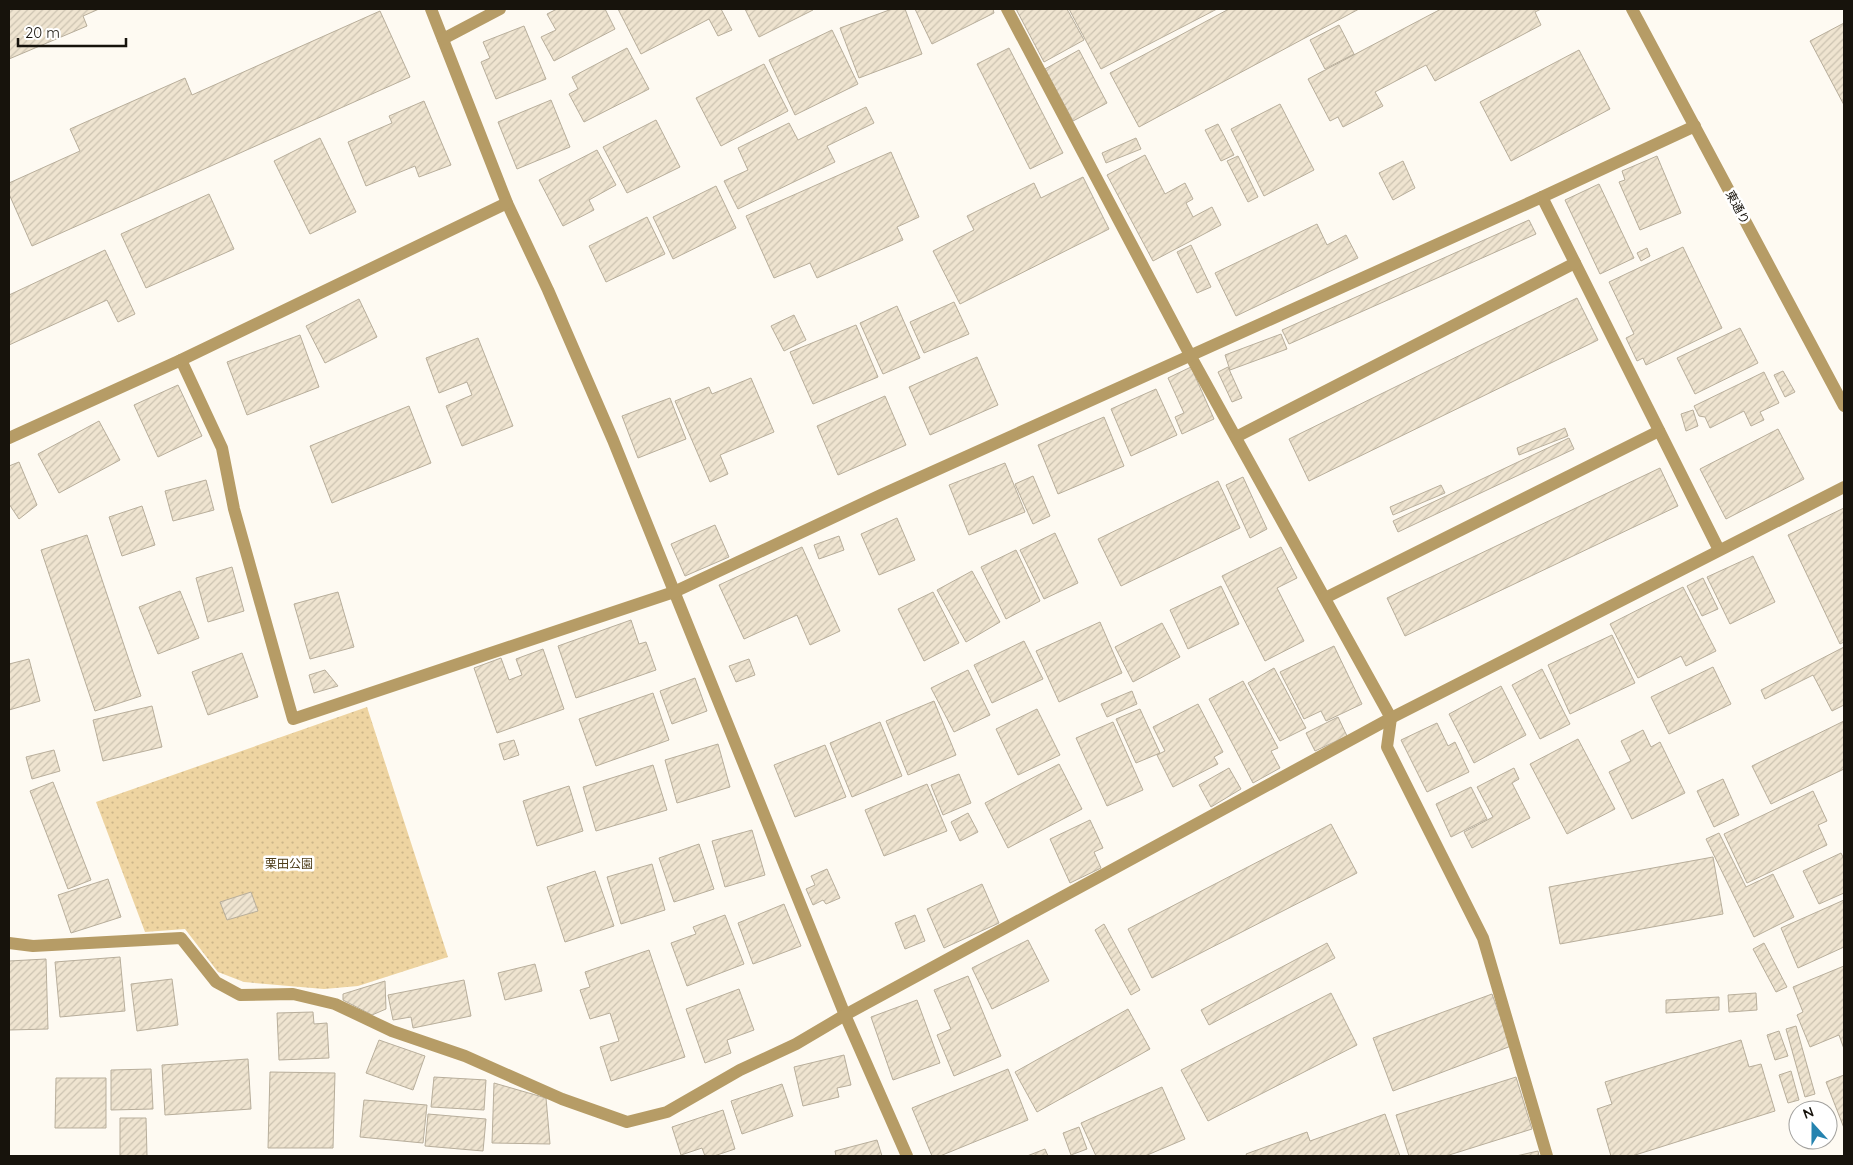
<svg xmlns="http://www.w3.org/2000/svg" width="1853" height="1165" viewBox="0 0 1853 1165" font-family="Quicksand,'Noto Sans JP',sans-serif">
<defs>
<pattern id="grass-dots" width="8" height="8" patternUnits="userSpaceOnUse" patternTransform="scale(1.25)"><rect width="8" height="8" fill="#eed4a1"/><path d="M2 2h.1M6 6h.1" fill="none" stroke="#cbb589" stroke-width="1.8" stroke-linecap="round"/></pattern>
<pattern id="building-hatch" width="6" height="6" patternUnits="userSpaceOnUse" patternTransform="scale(1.25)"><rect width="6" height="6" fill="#efe4d0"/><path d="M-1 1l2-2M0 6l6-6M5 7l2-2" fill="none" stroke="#ccc3b1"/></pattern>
</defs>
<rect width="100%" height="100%" fill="#fefaf2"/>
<polygon fill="url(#grass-dots)" points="367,707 448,957 358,986 324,989 244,982 218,972 185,929 145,932 96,802"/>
<g fill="url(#building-hatch)" stroke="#b8ae9b">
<polygon points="9,9 99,9 83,16 87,26 9,59"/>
<polygon points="557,9 605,9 615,29 554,61 541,37 556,30 547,14"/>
<polygon points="618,9 721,9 732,30 718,36 709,19 641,54"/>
<polygon points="745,9 812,9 813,10 759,37"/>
<polygon points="892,9 905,9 922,54 859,78 840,28"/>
<polygon points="915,9 993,9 994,13 932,44"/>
<polygon points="1016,9 1067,9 1084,40 1044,62"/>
<polygon points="1069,9 1217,9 1101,69"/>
<polygon points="1229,9 1359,9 1139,127 1110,73"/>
<polygon points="1441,9 1541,9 1535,12 1541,25 1435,81 1426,65 1375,92 1383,106 1343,127 1338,117 1330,121 1308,79"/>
<polygon points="380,11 410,77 32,246 9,194 9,183 80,151 70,129 185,78 192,95"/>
<polygon points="1844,23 1844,105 1810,41"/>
<polygon points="1339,25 1354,54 1325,69 1310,40"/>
<polygon points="524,26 546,79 496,99 481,62 490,58 483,42"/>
<polygon points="832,30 858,84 795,115 769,60"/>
<polygon points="627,48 649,89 584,122 569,94 578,89 572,77"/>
<polygon points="1009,48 1063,153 1030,169 977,64"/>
<polygon points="1079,50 1107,103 1073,121 1045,69"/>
<polygon points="1579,50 1610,109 1511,161 1480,102"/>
<polygon points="764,64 788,111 721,146 696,98"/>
<polygon points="551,100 570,147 517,169 498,122"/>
<polygon points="424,101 451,165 419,177 415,166 366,186 348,142 392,123 389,116"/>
<polygon points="1280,104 1314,170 1264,196 1231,129"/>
<polygon points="866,107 874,123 827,146 835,162 738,209 724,181 748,170 738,148 789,123 798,140"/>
<polygon points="656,120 680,167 627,193 603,147"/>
<polygon points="1218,124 1234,155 1221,161 1205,130"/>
<polygon points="320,138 356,212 310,234 274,161"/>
<polygon points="1136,138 1141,149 1106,163 1102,153"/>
<polygon points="597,150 616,185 589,200 594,210 563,226 539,180"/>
<polygon points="891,152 919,217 897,227 903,240 817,278 810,263 774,278 746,216"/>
<polygon points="1145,155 1165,194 1185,183 1193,199 1186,203 1193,217 1212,207 1221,225 1153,261 1107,175"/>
<polygon points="1238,156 1258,197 1248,202 1227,161"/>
<polygon points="1657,156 1681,213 1640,230 1619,182 1625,180 1622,171"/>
<polygon points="1403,161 1415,188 1393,200 1379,173"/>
<polygon points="1083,177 1109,229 960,304 933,251 974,230 967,216 1034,183 1041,198"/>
<polygon points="1599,184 1634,258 1600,274 1565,200"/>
<polygon points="716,186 736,228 673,259 653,217"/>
<polygon points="209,194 234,249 146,288 121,234"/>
<polygon points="647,217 665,254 606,282 589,246"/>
<polygon points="1529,220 1536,234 1289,344 1282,330"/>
<polygon points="1317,224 1327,245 1346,235 1358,258 1236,316 1215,273"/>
<polygon points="1191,245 1211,287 1197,293 1177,252"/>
<polygon points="1683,247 1722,328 1646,365 1643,358 1637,361 1626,338 1634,334 1609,282"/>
<polygon points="1647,248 1650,256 1641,261 1637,253"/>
<polygon points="105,250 135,314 118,322 107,300 9,345 9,295"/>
<polygon points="1577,298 1598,340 1309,481 1289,439"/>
<polygon points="359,299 377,337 325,363 306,326"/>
<polygon points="954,302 969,334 924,353 910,322"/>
<polygon points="897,306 920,358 883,374 860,323"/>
<polygon points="794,315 806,340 784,351 771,326"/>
<polygon points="856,325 878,377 813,404 790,352"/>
<polygon points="1740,328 1758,363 1695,394 1677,358"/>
<polygon points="1281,334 1287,349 1230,370 1225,355"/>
<polygon points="300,335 319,387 247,415 227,362"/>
<polygon points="478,338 513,426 462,446 446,406 472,395 467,382 439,393 426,358"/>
<polygon points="977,357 998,405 930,435 909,387"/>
<polygon points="1191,367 1214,419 1182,434 1175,417 1184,413 1168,378"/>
<polygon points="1228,367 1242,398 1232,402 1218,372"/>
<polygon points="1783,371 1795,392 1785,397 1774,375"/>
<polygon points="1764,372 1779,403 1760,412 1764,420 1751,426 1744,411 1710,428 1705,417 1699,416 1694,406"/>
<polygon points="751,378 774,432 720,455 728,474 710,482 675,401 709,387 712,394"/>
<polygon points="178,385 202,436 158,457 134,405"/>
<polygon points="1156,389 1177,435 1131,456 1111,409"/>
<polygon points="885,396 906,445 838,475 817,426"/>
<polygon points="670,398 686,439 638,458 622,416"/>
<polygon points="409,406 431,463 332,503 310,446"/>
<polygon points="1693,410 1698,426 1686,431 1681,414"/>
<polygon points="1104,417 1124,466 1058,494 1038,445"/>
<polygon points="99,421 120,460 59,493 38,454"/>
<polygon points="1565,428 1568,436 1519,455 1517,448"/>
<polygon points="1778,429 1804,479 1726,519 1700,469"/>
<polygon points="1569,438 1574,449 1398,532 1393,521"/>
<polygon points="19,462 37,505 19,519 9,504 9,466"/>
<polygon points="1005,463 1025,512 969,535 949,485"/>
<polygon points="1660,468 1678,506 1405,636 1387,598"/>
<polygon points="1033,476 1050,516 1033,524 1015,484"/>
<polygon points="1243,477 1267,529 1250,538 1226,485"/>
<polygon points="206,480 214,510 173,521 165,491"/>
<polygon points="1218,481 1240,528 1121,586 1098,539"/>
<polygon points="1441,485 1445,493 1393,515 1390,507"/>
<polygon points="142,506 155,545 122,556 109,517"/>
<polygon points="1844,508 1844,642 1840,644 1788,535"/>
<polygon points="897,518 915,560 879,575 861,534"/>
<polygon points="715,525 729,557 685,576 671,544"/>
<polygon points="1055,533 1078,583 1044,599 1020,550"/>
<polygon points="87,535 141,696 95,711 41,550"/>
<polygon points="839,536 844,550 819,559 814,545"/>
<polygon points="802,547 840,631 810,645 797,615 744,639 719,585"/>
<polygon points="1281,547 1297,578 1277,588 1304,641 1265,661 1222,576"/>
<polygon points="1016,550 1040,601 1006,619 981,567"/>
<polygon points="1753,556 1775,602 1730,624 1707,577"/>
<polygon points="232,567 244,611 208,622 196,578"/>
<polygon points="972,571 1000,622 966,642 937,590"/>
<polygon points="1703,578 1718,609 1702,616 1687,586"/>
<polygon points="1221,586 1239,624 1188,649 1170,610"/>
<polygon points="1683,587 1716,651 1686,666 1681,656 1638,678 1610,624"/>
<polygon points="180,591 199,638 158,654 139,607"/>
<polygon points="338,592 354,647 310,659 294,604"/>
<polygon points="933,592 959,643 924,661 898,609"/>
<polygon points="631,620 639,644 646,642 656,670 576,698 558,646"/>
<polygon points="1100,622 1122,673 1059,702 1036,651"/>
<polygon points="1162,623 1180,657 1133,682 1115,647"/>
<polygon points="1612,635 1635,683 1570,714 1548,665"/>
<polygon points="1024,641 1043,679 992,703 974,665"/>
<polygon points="1334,646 1362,704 1326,721 1321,711 1304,719 1280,672"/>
<polygon points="1844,647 1844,705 1832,711 1813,675 1765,699 1761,690"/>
<polygon points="543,649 564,709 497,733 474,668 501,658 509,680 522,675 516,659"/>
<polygon points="242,653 258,697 208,715 192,672"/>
<polygon points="29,659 40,701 9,710 9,664"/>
<polygon points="749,659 755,675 736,682 729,666"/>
<polygon points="1713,667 1731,704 1669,734 1651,697"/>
<polygon points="1274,668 1306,728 1280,741 1248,683"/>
<polygon points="1542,669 1570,724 1540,739 1512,685"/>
<polygon points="325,670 338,686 314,693 309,675"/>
<polygon points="968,670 990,715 954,732 931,688"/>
<polygon points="695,678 707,711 672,724 660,691"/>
<polygon points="1243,681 1278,748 1271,751 1280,768 1253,783 1209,699"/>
<polygon points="1501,686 1526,735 1474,763 1449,714"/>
<polygon points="1132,691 1137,704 1107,717 1101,704"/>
<polygon points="653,693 669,740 596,766 579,719"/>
<polygon points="934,701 956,755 908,775 886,721"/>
<polygon points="1198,704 1223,752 1214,757 1218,764 1173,787 1157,755 1165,751 1153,727"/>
<polygon points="152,706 162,747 103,761 93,720"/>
<polygon points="1037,709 1060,755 1018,775 996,729"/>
<polygon points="1140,709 1160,753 1136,763 1116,719"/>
<polygon points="1338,717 1347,736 1315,751 1306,733"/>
<polygon points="1844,721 1844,769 1771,804 1752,766"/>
<polygon points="880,722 902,776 852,797 830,743"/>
<polygon points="1113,722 1143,790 1107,806 1076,738"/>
<polygon points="1437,723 1448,746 1455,742 1469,772 1427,792 1401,740"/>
<polygon points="1643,730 1651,747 1660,742 1685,793 1632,819 1609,772 1631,761 1621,741"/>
<polygon points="1578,739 1615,809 1567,834 1530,764"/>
<polygon points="514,740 519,755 504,760 499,744"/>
<polygon points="718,744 730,787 677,803 665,760"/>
<polygon points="825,745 846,797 795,817 774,765"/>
<polygon points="54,750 60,771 32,779 26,757"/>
<polygon points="1059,764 1082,809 1008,848 985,803"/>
<polygon points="653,765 667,810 596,831 583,787"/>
<polygon points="1229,768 1241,789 1211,807 1199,785"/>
<polygon points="1514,768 1519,779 1512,783 1530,818 1472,848 1464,832 1493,817 1477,787"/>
<polygon points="959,774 971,803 943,815 931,785"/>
<polygon points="1723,779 1739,815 1714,827 1697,791"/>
<polygon points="53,782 91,880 68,889 30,791"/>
<polygon points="927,784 947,831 884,856 865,810"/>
<polygon points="569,786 583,831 537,846 523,801"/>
<polygon points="1471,787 1487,819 1451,837 1436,804"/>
<polygon points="1813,791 1827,821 1818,825 1827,845 1747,883 1724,834"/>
<polygon points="968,813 978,832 960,841 951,822"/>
<polygon points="1090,820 1103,848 1094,852 1101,868 1070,883 1050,839"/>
<polygon points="1331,824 1357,873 1152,978 1128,929"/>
<polygon points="752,830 765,875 725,887 712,841"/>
<polygon points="1719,833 1746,887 1773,874 1794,917 1754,937 1706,839"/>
<polygon points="699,844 714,889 674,902 659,858"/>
<polygon points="1841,853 1844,859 1844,893 1819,904 1803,871"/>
<polygon points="1713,857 1723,914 1560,944 1549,887"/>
<polygon points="652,864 665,910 621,924 607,877"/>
<polygon points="827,869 840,898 826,904 823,900 813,905 806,889 815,885 811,876"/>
<polygon points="595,871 614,926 565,942 547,887"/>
<polygon points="108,879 121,917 71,933 58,895"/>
<polygon points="982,884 999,923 944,948 927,909"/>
<polygon points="251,892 258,911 227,920 220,902"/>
<polygon points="1844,900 1844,947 1798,968 1781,928"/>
<polygon points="784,904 801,946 753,964 738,923"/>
<polygon points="725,915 744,964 687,986 671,943 696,934 693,927"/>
<polygon points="915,915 925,941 905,949 895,923"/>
<polygon points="1104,924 1140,990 1131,995 1095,930"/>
<polygon points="1028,940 1049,981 992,1009 972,968"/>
<polygon points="1327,943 1335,958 1209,1025 1201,1010"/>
<polygon points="1764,943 1787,987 1776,992 1753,949"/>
<polygon points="649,950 685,1057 611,1081 600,1047 619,1041 610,1013 590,1019 580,990 590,987 585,972"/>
<polygon points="120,957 125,1011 60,1017 55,962"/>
<polygon points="46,959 48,1029 9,1030 9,961"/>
<polygon points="535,964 542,991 505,1000 498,973"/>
<polygon points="1844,966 1844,1049 1839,1035 1810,1047 1797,1015 1803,1012 1793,987"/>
<polygon points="968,976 1001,1056 954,1076 937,1035 951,1029 934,990"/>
<polygon points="172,979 178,1025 137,1031 131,984"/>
<polygon points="464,980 471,1016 413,1028 411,1017 393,1020 388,995"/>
<polygon points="385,981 386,1009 372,1015 343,1000 343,994"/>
<polygon points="739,989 754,1030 727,1040 731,1053 705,1063 686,1009"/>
<polygon points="1331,993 1357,1045 1208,1121 1181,1070"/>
<polygon points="1756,993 1757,1010 1729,1012 1728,995"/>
<polygon points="1492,994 1511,1046 1393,1091 1373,1038"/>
<polygon points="1719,997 1719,1010 1666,1013 1666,1000"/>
<polygon points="917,1000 940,1063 893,1080 871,1017"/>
<polygon points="1128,1009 1150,1049 1037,1112 1015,1072"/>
<polygon points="313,1012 314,1024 327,1023 329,1058 279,1060 277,1013"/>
<polygon points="1796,1026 1815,1094 1805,1097 1786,1029"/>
<polygon points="1779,1031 1788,1056 1775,1060 1767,1035"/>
<polygon points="379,1040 425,1056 413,1090 366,1073"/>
<polygon points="1741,1040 1749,1067 1761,1064 1775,1111 1632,1156 1611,1156 1597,1109 1612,1104 1605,1082"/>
<polygon points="844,1055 851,1085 837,1088 839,1097 803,1106 794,1067"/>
<polygon points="248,1059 251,1109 165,1115 162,1065"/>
<polygon points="151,1069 153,1109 111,1110 111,1070"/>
<polygon points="1008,1069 1028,1120 940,1156 932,1156 912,1108"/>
<polygon points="1791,1071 1799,1100 1788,1103 1779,1075"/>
<polygon points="270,1072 335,1073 333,1148 268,1148"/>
<polygon points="1844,1075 1844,1128 1826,1082"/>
<polygon points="434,1077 486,1080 484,1110 431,1107"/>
<polygon points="1516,1077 1532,1129 1446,1156 1409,1156 1396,1115"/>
<polygon points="56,1078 106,1078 106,1128 55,1128"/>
<polygon points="494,1083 546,1098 550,1144 492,1143"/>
<polygon points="782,1084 793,1116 742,1134 731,1101"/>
<polygon points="1162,1087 1185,1139 1145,1156 1096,1156 1081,1123"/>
<polygon points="364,1100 427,1105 423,1143 360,1137"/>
<polygon points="723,1110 735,1149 714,1156 705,1156 702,1148 681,1155 672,1127"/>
<polygon points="428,1114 486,1119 483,1151 425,1146"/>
<polygon points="1385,1114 1400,1156 1247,1156 1246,1154 1307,1132 1310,1141"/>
<polygon points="120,1118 146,1118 147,1156 120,1156"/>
<polygon points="1079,1127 1087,1149 1071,1155 1063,1133"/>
<polygon points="877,1140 882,1156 836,1156 835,1151"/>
<polygon points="1045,1149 1048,1156 1027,1156"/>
<polygon points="1538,1151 1539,1156 1516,1156"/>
</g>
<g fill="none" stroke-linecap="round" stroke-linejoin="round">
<g stroke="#b69c66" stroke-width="12">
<polyline points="431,9 507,203 548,290 613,440 845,1015 907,1156"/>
<polyline points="1007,9 1190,355 1391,718 1387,747 1483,938 1547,1156"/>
<polyline points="1632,9 1844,406"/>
<polyline points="443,39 500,9"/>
<polyline points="1542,197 1695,126"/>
<polyline points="181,360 222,448 234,509 293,719 674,592 881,495 1542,197 1719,550"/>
<polyline points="1236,437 1575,263"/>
<polyline points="9,438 181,360 507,203"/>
<polyline points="1325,598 1659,431"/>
<polyline points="9,943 33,946 181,938 216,982 240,995 293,994 335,1004 392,1031 465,1056 562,1099 627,1122 667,1112 740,1070 796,1044 845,1015 1391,718 1844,487"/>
</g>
</g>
<g text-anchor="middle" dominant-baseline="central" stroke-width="5" stroke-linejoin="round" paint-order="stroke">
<g font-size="12" fill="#17130c" stroke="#fff">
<text transform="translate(1738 207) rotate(62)">東通り</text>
</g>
<g font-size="12" fill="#4e3d19" stroke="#fff">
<text x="289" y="863">栗田公園</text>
</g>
</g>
<rect width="1853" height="1165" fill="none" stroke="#17130c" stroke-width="20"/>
<g transform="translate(1813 1125) rotate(339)"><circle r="24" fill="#ffffff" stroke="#a2a19e"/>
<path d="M0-4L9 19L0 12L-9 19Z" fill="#2583af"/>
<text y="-8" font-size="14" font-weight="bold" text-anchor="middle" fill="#17130c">N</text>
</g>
<path d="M18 38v8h108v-8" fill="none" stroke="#17130c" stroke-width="2.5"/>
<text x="25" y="38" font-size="15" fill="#17130c" stroke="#ffffff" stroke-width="4" paint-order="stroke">20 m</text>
</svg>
